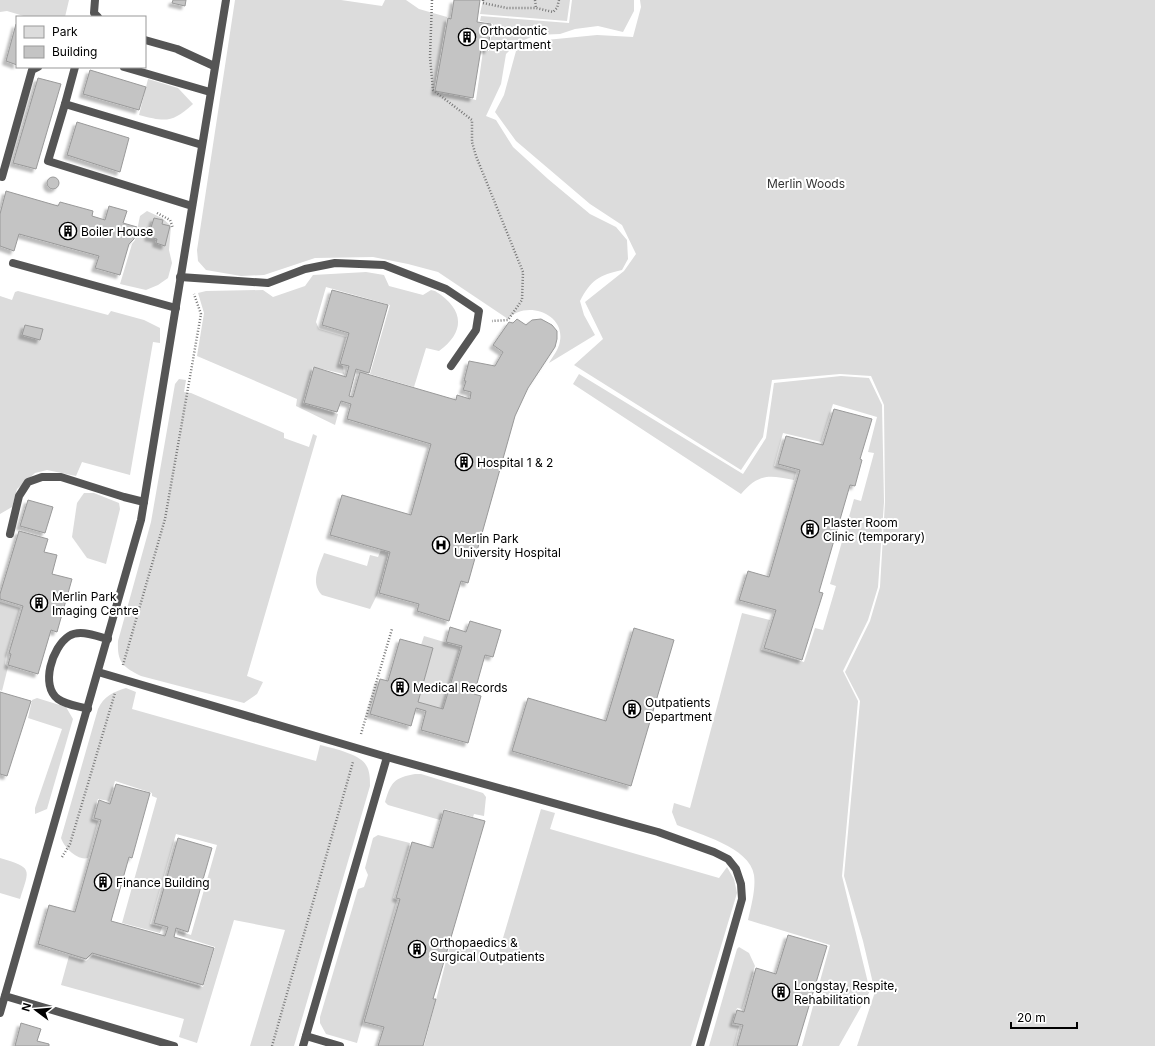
<svg xmlns="http://www.w3.org/2000/svg" width="1155" height="1046" viewBox="0 0 1155 1046" font-family="Inter,sans-serif">
<defs>
<filter id="shadow"><feDropShadow dx="-3.5" dy="3.5" stdDeviation="1" flood-color="#0004"/></filter>
</defs>
<rect width="100%" height="100%" fill="#fff"/>
<g fill="#dcdcdc">
<polygon points="0,0 69,0 65,17 27,17 7,11 0,12"/>
<path d="M 235,0 L 341,0 L 382,6 L 385,0 L 406,0 L 419,9 L 447,17 L 434,90 L 476,100 L 483,51 L 489,51 L 493,24 L 480,21 L 481,16 L 569,23 L 572,0 L 634,0 L 634,11 L 623,32 L 598,26 L 575,29 L 560,34 L 536,35 L 517,43 L 506,54 L 501,84 L 486,116 L 496,120 L 513,147 L 548,179 L 590,214 L 616,227 L 627,240 L 628,259 L 622,270 C 599,275 591,280 580,301 L 584,315 L 595,335 L 549,363 C 553,356 559,349 560,341 C 565,313 525,300 508,319 L 438,272 L 408,264 L 373,257 L 315,258 L 264,275 L 241,276 L 206,270 L 198,261 L 197,250 Z"/>
<polygon points="483,0 570,0 567,21 480,14"/>
<polygon points="640,0 1155,0 1155,1046 857,1046 875,992 863,941 844,876 860,701 845,672 870,621 880,587 885,502 884,405 871,376 840,374 772,380 763,437 741,470 574,365 603,339 585,302 624,271 636,254 622,225 590,204 516,141 495,112 504,95 516,51 536,41 597,35 633,37 641,7"/>
<path d="M 148,79 L 178,88 L 193,104 C 172,123 166,122 139,115 Z"/>
<polygon points="147,211 162,218 171,226 169,250 172,263 168,278 158,285 146,290 120,284 132,244 135,240 140,216"/>
<path d="M 366,272 L 384,275 L 389,286 L 423,295 L 431,290 L 435,291 C 464,309 466,331 439,351 L 426,348 L 414,387 L 370,374 L 390,305 L 326,287 L 316,322 L 319,329 L 346,337 L 339,364 L 343,366 L 344,374 L 313,367 L 303,403 L 338,414 L 335,425 L 296,406 L 297,399 L 197,356 L 204,313 L 198,293 L 206,291 L 263,290 L 273,297 L 305,286 L 313,275 Z"/>
<polygon points="18,291 108,315 111,311 144,320 160,328 160,343 153,342 130,475 82,462 76,476 47,470 35,473 17,489 12,507 0,514 0,296 12,300 15,292"/>
<path d="M 579,374 L 743,474 L 766,438 L 774,383 L 841,376 L 869,378 L 882,405 L 884,502 L 878,587 L 868,620 L 843,671 L 858,701 L 842,876 L 870,991 L 839,1046 L 802,1046 L 830,945 L 748,920 C 751,906 756,889 754,875 C 750,847 698,834 677,825 L 672,812 L 674,803 L 690,808 L 742,613 L 770,620 L 761,650 L 804,662 L 815,628 L 823,630 L 836,586 L 830,584 L 854,499 L 861,501 L 874,453 L 868,452 L 877,417 L 833,404 L 821,442 L 783,433 L 774,466 L 796,472 L 794,480 C 769,475 759,473 741,494 L 573,384 Z"/>
<path d="M 179,379 L 186,380 L 184,392 L 191,393 L 284,433 L 284,438 L 309,447 L 313,434 L 317,436 L 247,676 L 263,682 L 257,694 L 244,703 L 141,676 C 123,667 117,663 118,641 L 151,522 L 175,384 Z"/>
<polygon points="84,493 94,493 119,503 120,509 106,564 87,558 72,537 77,503"/>
<path d="M 381,550 L 389,552 L 378,593 L 370,609 L 322,595 C 310,583 319,567 324,553 L 367,566 L 370,555 L 378,557 Z"/>
<polygon points="0,602 20,608 6,656 5,664 8,667 2,691 0,690"/>
<polygon points="424,636 461,647 443,709 418,702 433,648 421,645"/>
<path d="M 126,688 L 136,692 L 132,709 L 316,761 L 320,745 C 332,748 360,754 366,765 C 370,771 370,779 370,786 L 294,1046 L 250,1046 L 285,930 L 234,920 L 197,1043 L 179,1037 L 184,1019 L 61,985 L 69,956 L 86,961 L 93,955 L 203,987 L 215,947 L 177,935 L 178,931 L 191,935 L 217,845 L 176,834 L 150,924 L 162,927 L 160,933 L 122,923 L 157,798 L 152,796 L 152,793 L 115,781 L 109,801 L 98,799 L 92,819 L 98,821 L 88,858 C 77,861 64,847 61,838 L 98,709 C 104,696 113,692 126,688 Z"/>
<polygon points="37,698 66,707 73,719 47,809 35,814 35,808 62,729 28,718 32,700"/>
<path d="M 415,774 L 421,774 L 483,793 L 486,797 L 484,816 L 474,814 L 473,817 L 444,809 L 440,820 L 388,805 L 385,802 C 391,782 394,778 415,774 Z"/>
<polygon points="541,809 555,813 550,829 719,878 727,867 734,879 737,893 691,1046 424,1046 451,942 498,955"/>
<polygon points="378,835 410,843 393,898 397,900 357,1043 326,1034 320,1023 320,1017 358,889 364,887 368,875 365,868 373,838"/>
<path d="M 0,858 C 33,868 30,868 20,899 L 0,893 Z"/>
<polygon points="739,947 749,953 755,966 742,1009 737,1008 732,1025 739,1026 734,1046 709,1046 737,949"/>
</g>
<g fill="#c4c4c4" stroke="#999" filter="url(#shadow)">
<polygon points="173,0 186,0 185,6 172,3"/>
<polygon points="454,0 480,0 477,22 491,24 488,50 481,49 473,98 435,91 448,18 451,19"/>
<polygon points="16,24 17,24 17,65 6,61"/>
<polygon points="90,70 146,87 139,110 83,94"/>
<polygon points="38,78 61,84 36,169 13,163"/>
<polygon points="77,122 129,138 120,172 67,155"/>
<circle cx="53" cy="183" r="6"/>
<polygon points="6,191 58,206 60,202 93,211 92,216 105,220 109,206 127,211 123,223 137,227 134,239 129,244 120,275 95,268 99,256 19,234 14,251 0,246 0,214"/>
<polygon points="154,218 163,220 162,224 170,226 165,246 156,243 157,239 148,237"/>
<polygon points="332,290 388,305 369,373 356,369 349,396 353,397 360,372 456,400 457,395 470,399 471,392 463,390 466,381 464,381 469,361 495,366 503,352 493,345 509,322 513,323 517,319 526,325 532,320 541,319 552,325 557,331 557,339 555,347 528,388 515,416 468,583 461,581 449,621 417,611 419,604 379,593 390,552 330,535 342,495 411,515 431,444 347,419 351,404 341,401 337,412 304,403 314,367 346,377 349,366 340,364 349,333 322,325"/>
<polygon points="25,325 43,329 40,340 22,335"/>
<polygon points="834,409 872,419 860,459 862,460 855,486 850,485 819,592 823,593 802,660 764,648 776,610 739,600 748,571 769,577 800,470 778,464 786,436 823,445"/>
<polygon points="28,500 53,507 45,533 20,526"/>
<polygon points="19,531 48,539 44,552 57,555 52,574 72,579 57,632 51,630 38,674 8,665 11,654 9,653 23,606 0,599 0,594"/>
<polygon points="470,621 501,630 493,657 485,655 474,694 481,696 468,743 421,730 426,711 416,708 411,726 370,714 380,679 388,681 400,639 433,648 418,702 443,709 462,646 446,642 450,627 466,632"/>
<polygon points="634,628 674,640 631,786 512,751 528,698 606,721"/>
<polygon points="0,692 31,701 7,776 0,774"/>
<polygon points="116,784 150,793 132,858 129,857 111,921 165,936 168,927 154,923 178,838 212,848 188,932 176,928 174,937 214,948 203,985 92,953 86,959 38,944 49,905 75,912 101,820 94,818 99,800 110,804"/>
<polygon points="444,810 485,821 433,999 436,999 423,1046 378,1046 384,1027 364,1022 400,899 396,898 412,842 433,848"/>
<polygon points="788,935 827,946 797,1046 737,1046 743,1025 733,1023 737,1010 744,1012 756,968 776,974"/>
<polygon points="21,1023 41,1029 37,1041 49,1044 49,1046 15,1046"/>
</g>
<g fill="none" stroke-linecap="round" stroke-linejoin="round">
<g stroke="#777" stroke-width="2.5" stroke-dasharray="1 2" stroke-linecap="butt">
<polyline points="432,0 430,57 433,90 472,120 472,142 476,156 523,272 522,300 508,320 492,321"/>
<polyline points="483,0 483,3 507,8 536,8 553,12 557,8 559,0"/>
<polyline points="535,0 536,8"/>
<polyline points="157,213 170,220 173,228"/>
<polyline points="123,665 165,519 201,314 194,294"/>
<polyline points="361,734 392,629"/>
<polyline points="62,857 70,844 115,693"/>
<polyline points="272,1046 353,762"/>
</g>
<g stroke="#555" stroke-width="8">
<polyline points="95,0 94,13 98,17"/>
<polyline points="145,40 177,49 214,66"/>
<polyline points="124,67 210,92"/>
<polyline points="65,104 75,67"/>
<polyline points="2,177 32,70 38,67"/>
<polyline points="192,206 48,161 65,104 202,145"/>
<polyline points="13,263 176,308"/>
<polyline points="180,277 268,283 305,269 335,263 384,265 446,289 479,311 476,330 451,366"/>
<polyline points="10,534 19,496 28,482 42,477 61,477 124,497 144,502"/>
<polyline points="98,672 387,757 658,832 714,852 728,859 736,869 741,884 742,899 700,1046"/>
<path d="M 88,709 C 78,706 66,705 58,699 C 40,686 52,647 69,636 C 80,629 96,636 108,639"/>
<polyline points="5,996 174,1046"/>
<polyline points="0,1013 141,520 226,0"/>
<polyline points="306,1036 340,1046"/>
<polyline points="303,1046 387,757"/>
</g>
</g>
<defs>
<symbol id="building-ring" viewBox="-11 -11 22 22"><circle r="9.5" fill="#fff" stroke="#000" stroke-width="1.5"/><path d="M-4-6H4V6H1V3H-1V6H-4ZM-2.5-4.3h1.7v1.8h-1.7ZM.8-4.3h1.7v1.8H.8ZM-2.5-1h1.7V.8h-1.7ZM.8-1h1.7V.8H.8Z" fill="#000"/></symbol>
<symbol id="hospital-ring" viewBox="-11 -11 22 22"><circle r="9.5" fill="#fff" stroke="#000" stroke-width="1.5"/><path d="M-5-5h3v3.5h4V-5h3V5h-3V1.5h-4V5h-3Z" fill="#000"/></symbol>
</defs>
<g fill-rule="evenodd">
<use href="#building-ring" x="457" y="27" width="20" height="20"/>
<use href="#building-ring" x="58" y="221" width="20" height="20"/>
<use href="#building-ring" x="454" y="452" width="20" height="20"/>
<use href="#building-ring" x="800" y="519" width="20" height="20"/>
<use href="#hospital-ring" x="431" y="535" width="20" height="20"/>
<use href="#building-ring" x="29" y="593" width="20" height="20"/>
<use href="#building-ring" x="390" y="677" width="20" height="20"/>
<use href="#building-ring" x="622" y="699" width="20" height="20"/>
<use href="#building-ring" x="93" y="872" width="20" height="20"/>
<use href="#building-ring" x="407" y="939" width="20" height="20"/>
<use href="#building-ring" x="771" y="982" width="20" height="20"/>
</g>
<g text-anchor="middle" dominant-baseline="central" stroke-width="4" stroke-linejoin="round" paint-order="stroke">
<g font-size="12" fill="#000" stroke="#fff" text-anchor="start">
<text x="480" y="30">Orthodontic<tspan x="480" dy="14">Deptartment</tspan></text>
<text x="81" y="231">Boiler House</text>
<text x="477" y="462">Hospital 1 &amp; 2</text>
<text x="823" y="522">Plaster Room<tspan x="823" dy="14">Clinic (temporary)</tspan></text>
<text x="454" y="538">Merlin Park<tspan x="454" dy="14">University Hospital</tspan></text>
<text x="52" y="596">Merlin Park<tspan x="52" dy="14">Imaging Centre</tspan></text>
<text x="413" y="687">Medical Records</text>
<text x="645" y="702">Outpatients<tspan x="645" dy="14">Department</tspan></text>
<text x="116" y="882">Finance Building</text>
<text x="430" y="942">Orthopaedics &amp;<tspan x="430" dy="14">Surgical Outpatients</tspan></text>
<text x="794" y="985">Longstay, Respite,<tspan x="794" dy="14">Rehabilitation</tspan></text>
</g>
<g font-size="12" fill="#333" stroke="#fff">
<text x="806" y="183">Merlin Woods</text>
</g>
</g>
<rect x="16" y="16" width="130" height="52" fill="#ffffff" stroke="#999999"/>
<rect x="24" y="26" width="20" height="12" fill="#dcdcdc" stroke="#999999"/>
<text x="52" y="36" font-size="12" fill="#000000">Park</text>
<rect x="24" y="46" width="20" height="12" fill="#c4c4c4" stroke="#999999"/>
<text x="52" y="56" font-size="12" fill="#000000">Building</text>
<g transform="translate(36 1010) rotate(286)" stroke="#ffffff" stroke-width="3" paint-order="stroke">
<path d="M0-3L7 15L0 10L-7 15Z" fill="#000000"/>
<text y="-6" font-size="11" font-weight="bold" text-anchor="middle" fill="#000000">N</text>
</g>
<path d="M1011 1022v6h66v-6" fill="none" stroke="#000000" stroke-width="2"/>
<text x="1017" y="1022" font-size="12" fill="#000000" stroke="#ffffff" stroke-width="3" paint-order="stroke">20 m</text>
</svg>
